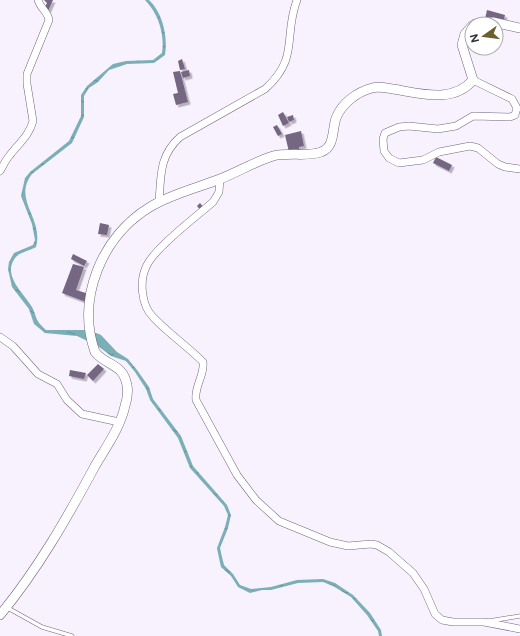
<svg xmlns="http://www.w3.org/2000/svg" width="520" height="636" viewBox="0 0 520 636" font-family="Figtree,sans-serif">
<defs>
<pattern id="water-ripples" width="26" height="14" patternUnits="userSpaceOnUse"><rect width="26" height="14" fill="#7bafb7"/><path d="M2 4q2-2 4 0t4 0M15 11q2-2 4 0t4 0" fill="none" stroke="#658f96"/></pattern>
<filter id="shadow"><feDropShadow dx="2.5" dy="2.5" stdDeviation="0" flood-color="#0004"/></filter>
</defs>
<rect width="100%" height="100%" fill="#f8f1fe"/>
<path fill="url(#water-ripples)" d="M 145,0 L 149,0 C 163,13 168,37 165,55 L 154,63 L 127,64 L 109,70 L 98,82 L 89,88 L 84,96 L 84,117 L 72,143 L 32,174 C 12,200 44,218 36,247 C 31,250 18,253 15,258 C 2,276 24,293 32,307 C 38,319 34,319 46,330 L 84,330 L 96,333 L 101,335 L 117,352 L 128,359 L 137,370 L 149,387 L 153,399 L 181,436 L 193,466 L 227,505 L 231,515 L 228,528 L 220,548 L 222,557 L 224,565 L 233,574 L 240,585 L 251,589 L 271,587 L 297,580 L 323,579 L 335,583 L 353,595 L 370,613 L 381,630 L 382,636 L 379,636 L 378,631 L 367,615 L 351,597 L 333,586 L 323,582 L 298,583 L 271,590 L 262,590 L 250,593 L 238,587 L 231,576 L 221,567 L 219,558 L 217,548 L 225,527 L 228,515 L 224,506 L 190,468 L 178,438 L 150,400 L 146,389 L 135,372 L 126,361 L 111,356 L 98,346 L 77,336 L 45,333 L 34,324 L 29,309 L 12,287 L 8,269 L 9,262 L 14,253 L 33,245 L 35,240 L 32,224 L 21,196 L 25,178 L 30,172 L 69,141 L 81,116 L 81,95 L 87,86 L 113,64 L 126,61 L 153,60 L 162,53 C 165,34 158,13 145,0 Z"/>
<g fill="#746681" filter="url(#shadow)">
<polygon points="44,0 53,0 48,11 44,9 47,3"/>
<polygon points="487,10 505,15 503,23 485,19"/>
<polygon points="182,59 185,69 180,70 178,61"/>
<polygon points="189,70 190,76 183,78 181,72"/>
<polygon points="180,71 188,102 176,105 173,94 178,93 173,72"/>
<polygon points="283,112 289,123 283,126 278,115"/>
<polygon points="293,115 294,120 289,122 287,117"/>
<polygon points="277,125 282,134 278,136 273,127"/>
<polygon points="301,131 304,146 299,147 299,150 289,152 285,135"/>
<polygon points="436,157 452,165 449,171 433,163"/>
<polygon points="200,203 204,208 201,211 197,206"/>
<polygon points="100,223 109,225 107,235 98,234"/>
<polygon points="73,254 87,261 84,266 71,259"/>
<polygon points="73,264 84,267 76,290 89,294 86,302 62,293"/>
<polygon points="98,364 104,369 93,381 87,375"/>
<polygon points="70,370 86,373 84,379 69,376"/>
</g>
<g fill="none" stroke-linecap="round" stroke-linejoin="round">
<defs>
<g id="service">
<polyline points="6,607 42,627 72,636"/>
<polyline points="489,621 520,616"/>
</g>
<g id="minor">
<polyline points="473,80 512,99 517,108 515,115 510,117 473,116 456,126 438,129 409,126 399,127 385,133 383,139 384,151 389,158 399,163 423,160 439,152 470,146 478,148 498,164 505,167 520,169"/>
<path d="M 0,171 C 3,166 6,159 10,155 C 19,143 29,136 33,121 L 27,84 L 27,74 L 49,20 C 48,12 40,8 38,0"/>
<path d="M 220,179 L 219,192 L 213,202 C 197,216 156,247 147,265 C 139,280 141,305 153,317 C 168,333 187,346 203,362 C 205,375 194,386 196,400 L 237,475 L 256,500 L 279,521 L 330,542 L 348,546 L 371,544 L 377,545 L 389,552 L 413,573 L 424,589 L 435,614 L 442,620 L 453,622 L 484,622 L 520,629"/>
<path d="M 159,202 C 161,176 159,156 180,137 L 265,89 C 300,58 283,36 297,0"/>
<polyline points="0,337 13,346 38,374 57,384 67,400 82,414 119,422"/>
</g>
<g id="tertiary">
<polyline points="475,24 493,22 520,28"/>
<path d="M 0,615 C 38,569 67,518 95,466 C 106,447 120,428 125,406 C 127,400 128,391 127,385 C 123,363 106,366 95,352 C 76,298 102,236 150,207 C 171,194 197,188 220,179 C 238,172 254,162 273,156 C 288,152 309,157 321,152 C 335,147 332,130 336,118 C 342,103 357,92 372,88 C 378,86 387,88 393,89 C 419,93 453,104 473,80 L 462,45 L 465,34 L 472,26"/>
</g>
</defs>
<use href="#service" stroke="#73647f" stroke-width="4.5"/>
<use href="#minor" stroke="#73647f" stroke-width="8"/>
<use href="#tertiary" stroke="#73647f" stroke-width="10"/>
<use href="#service" stroke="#fff" stroke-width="3.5"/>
<use href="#minor" stroke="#fff" stroke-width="7"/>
<use href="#tertiary" stroke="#fff" stroke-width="9"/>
</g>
<g transform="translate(484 36) rotate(256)"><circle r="19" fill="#ffffff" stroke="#adabb0"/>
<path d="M0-3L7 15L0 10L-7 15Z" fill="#6b602d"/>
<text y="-6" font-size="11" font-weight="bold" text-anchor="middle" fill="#332d39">N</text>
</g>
</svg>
